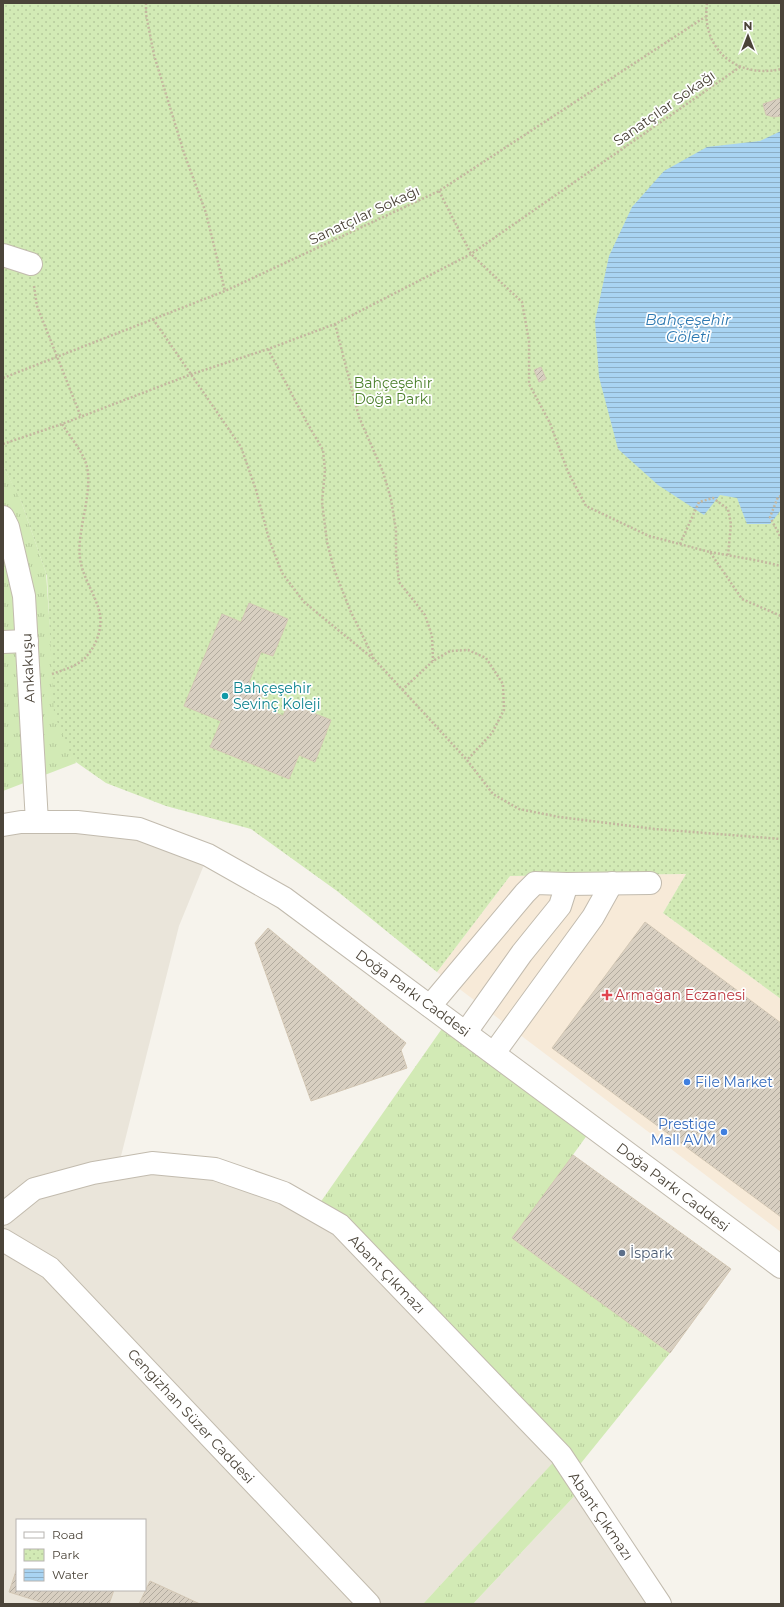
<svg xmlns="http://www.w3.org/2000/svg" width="784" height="1607" viewBox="0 0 784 1607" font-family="Montserrat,sans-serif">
<defs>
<pattern id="grass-tufts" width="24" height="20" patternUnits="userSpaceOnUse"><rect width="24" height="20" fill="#d2eab5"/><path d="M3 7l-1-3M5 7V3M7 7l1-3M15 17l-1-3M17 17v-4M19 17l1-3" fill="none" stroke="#b6ca9c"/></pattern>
<pattern id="park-dots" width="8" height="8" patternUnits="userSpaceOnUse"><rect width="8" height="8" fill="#d2eab5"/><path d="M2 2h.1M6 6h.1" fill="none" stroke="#b6ca9c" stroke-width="1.8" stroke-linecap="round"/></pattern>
<pattern id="water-rules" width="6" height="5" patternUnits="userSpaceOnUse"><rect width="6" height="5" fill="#a9d4f2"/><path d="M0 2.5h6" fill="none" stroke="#8caec5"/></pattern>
<pattern id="building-hatch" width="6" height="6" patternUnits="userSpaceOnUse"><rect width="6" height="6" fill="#d8cfc1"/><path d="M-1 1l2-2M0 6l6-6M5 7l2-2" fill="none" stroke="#b1aa9e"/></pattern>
</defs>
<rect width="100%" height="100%" fill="#f6f3ec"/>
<g fill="#eae5da" fill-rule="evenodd">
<path d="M 77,822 L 208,855 L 179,926 L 118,1168 L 215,1169 L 340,1225 L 561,1455 L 423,1604 L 3,1604 L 3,825 ZM 17,1520 L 145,1520 L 145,1590 L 17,1590 Z"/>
<polygon points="582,1488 660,1604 473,1604"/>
</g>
<polygon fill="#f7ead8" points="686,874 663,913 781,999 781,1232 437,972 510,876"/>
<g fill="url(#grass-tufts)">
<polygon points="3,466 20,498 46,573 56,714 76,763 3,791"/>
<polygon points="448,1020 593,1127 513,1238 670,1353 573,1473 582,1488 473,1604 423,1604 560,1455 315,1210"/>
</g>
<polygon fill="url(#park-dots)" points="3,3 781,3 781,999 663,913 686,874 510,876 437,972 337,891 251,829 166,806 106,783 73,760 54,714 47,576 21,501 3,466"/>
<polygon fill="url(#water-rules)" points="781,131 781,510 770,524 747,524 737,498 720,495 704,515 658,485 618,449 599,377 595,321 609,256 632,207 664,171 707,147 760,141"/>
<g fill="url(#building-hatch)" stroke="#d3c7b4">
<polygon points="781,98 781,116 774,117 766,115 763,104"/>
<polygon points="541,367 546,379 539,382 534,370"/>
<polygon points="249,603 288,619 273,656 261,652 249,682 265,689 258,705 283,716 288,703 331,720 315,762 299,755 289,779 210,747 221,721 184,706 222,614 241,622"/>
<polygon points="645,922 781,1023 781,1217 552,1048"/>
<polygon points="268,928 406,1043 401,1050 407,1068 311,1101 255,943"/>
<polygon points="573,1155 731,1269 670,1353 512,1238"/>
<polygon points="17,1568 17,1590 114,1590 109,1604 47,1604 9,1592"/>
<polygon points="150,1581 200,1604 139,1604"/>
</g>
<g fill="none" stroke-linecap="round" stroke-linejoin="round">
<defs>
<g id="minor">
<polyline points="3,255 31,264"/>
<polyline points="3,517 8,527 24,596 37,822"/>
<polyline points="3,642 27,641"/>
<polyline points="3,825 21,822 77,822 139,829 208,855 284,898 781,1267"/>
<polyline points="430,1006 525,893 535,883 567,884 650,883"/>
<polyline points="466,1032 522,953 560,906 567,884"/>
<polyline points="494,1053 593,917 612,883"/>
<polyline points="3,1214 34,1189 93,1173 152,1163 215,1169 284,1193 340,1225 561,1455 660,1604"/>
<polyline points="3,1240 50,1268 369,1604"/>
</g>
</defs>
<use href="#minor" stroke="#c2bbae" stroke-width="24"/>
<g stroke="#c4b79f" stroke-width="2.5" stroke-dasharray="2 2" stroke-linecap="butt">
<polyline points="146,3 146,14 154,55 184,153 206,213 225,291"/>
<path d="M 707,3 C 701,49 736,79 781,69"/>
<polyline points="439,191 471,254 522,302 529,341 529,384 550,423 568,472 586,506 649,536 710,552 742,599 781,616"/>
<polyline points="34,286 37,306 81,417"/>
<polyline points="153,319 241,447 256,490 269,539 282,573 304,602 376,661 467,760 493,794 519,809 559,817 655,829 781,839"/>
<polyline points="335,324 359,417 383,472 391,499 396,530 396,554 399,582 425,615 432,636 433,661"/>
<polyline points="268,349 306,421 323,450 325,470 322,502 327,542 334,569 350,610 374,659"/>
<polyline points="3,378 225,291 439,191 705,17"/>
<polyline points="3,444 62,424 192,374 268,349 335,324 471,254 740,67"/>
<polyline points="781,496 778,497 770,517 781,538"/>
<polyline points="680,544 699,502 713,498 728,509 731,524 728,555"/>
<polyline points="710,552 760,561 781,566"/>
<path d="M 52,674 C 63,670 74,667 83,660 C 96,648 104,627 99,610 C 94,592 82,576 80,558 C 76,528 97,486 84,458 C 78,446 69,435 62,424"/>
<polyline points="402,690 433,661 450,651 468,650 486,658 503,684 504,710 492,733 467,760"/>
</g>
<use href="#minor" stroke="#fff" stroke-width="22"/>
</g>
<circle fill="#0f9aa8" stroke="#fff" stroke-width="1.5" cx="225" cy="696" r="4"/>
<path fill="#e0444e" stroke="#fff" stroke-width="1.5" d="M605 989h4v4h4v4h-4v4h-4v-4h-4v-4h4z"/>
<g fill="#3f7fe0" stroke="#fff" stroke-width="1.5">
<circle cx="687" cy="1082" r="4"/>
<circle cx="724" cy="1132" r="4"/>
</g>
<circle fill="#5c6f8a" stroke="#fff" stroke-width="1.5" cx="622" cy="1253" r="4"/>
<g text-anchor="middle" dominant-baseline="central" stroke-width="3.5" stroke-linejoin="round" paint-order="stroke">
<g font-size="14" fill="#4b4439" stroke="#fff">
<text transform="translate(664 108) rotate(-35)">Sanatçılar Sokağı</text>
<text transform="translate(364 215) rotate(-25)">Sanatçılar Sokağı</text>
<text transform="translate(28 668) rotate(-93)">Ankakuşu</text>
<text transform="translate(413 993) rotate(36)">Doğa Parkı Caddesi</text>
<text transform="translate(673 1187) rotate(37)">Doğa Parkı Caddesi</text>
<text transform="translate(387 1274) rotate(46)">Abant Çıkmazı</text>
<text transform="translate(191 1416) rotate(47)">Cengizhan Süzer Caddesi</text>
<text transform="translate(601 1516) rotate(56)">Abant Çıkmazı</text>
</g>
<g font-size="14" fill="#4a7f2a" stroke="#fff">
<text x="393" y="383">Bahçeşehir<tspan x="393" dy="16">Doğa Parkı</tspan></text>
</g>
<g font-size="14" fill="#0d838f" stroke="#fff" text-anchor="start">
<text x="233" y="688">Bahçeşehir<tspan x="233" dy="16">Sevinç Koleji</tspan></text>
</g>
<g font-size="14" fill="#be3a42" stroke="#fff" text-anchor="start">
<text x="615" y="995">Armağan Eczanesi</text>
</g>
<g font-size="14" fill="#366cbe" stroke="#fff" text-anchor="start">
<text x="695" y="1082">File Market</text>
<text x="716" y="1124" text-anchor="end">Prestige<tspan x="716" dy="16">Mall AVM</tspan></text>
</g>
<g font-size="14" fill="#4e5e75" stroke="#fff" text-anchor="start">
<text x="630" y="1253">İspark</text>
</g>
<g font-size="15" font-style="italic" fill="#2e7ab2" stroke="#fff">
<text x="688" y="319">Bahçeşehir<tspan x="688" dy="17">Göleti</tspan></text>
</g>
</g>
<rect width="784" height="1607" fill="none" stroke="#4b4439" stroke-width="8"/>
<rect x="16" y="1519" width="130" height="72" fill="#ffffff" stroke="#b7b4b0"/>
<rect x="24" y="1532" width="20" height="6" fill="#ffffff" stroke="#b7b4b0"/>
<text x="52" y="1539" font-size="12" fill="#4b4439">Road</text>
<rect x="24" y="1549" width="20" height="12" fill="url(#park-dots)" stroke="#b7b4b0"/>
<text x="52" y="1559" font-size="12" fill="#4b4439">Park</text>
<rect x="24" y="1569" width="20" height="12" fill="url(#water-rules)" stroke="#b7b4b0"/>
<text x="52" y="1579" font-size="12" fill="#4b4439">Water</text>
<g transform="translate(748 36)" stroke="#ffffff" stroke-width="3" paint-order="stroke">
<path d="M0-3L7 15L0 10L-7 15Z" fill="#4b4439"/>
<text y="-6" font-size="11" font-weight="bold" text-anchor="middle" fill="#4b4439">N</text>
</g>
</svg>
